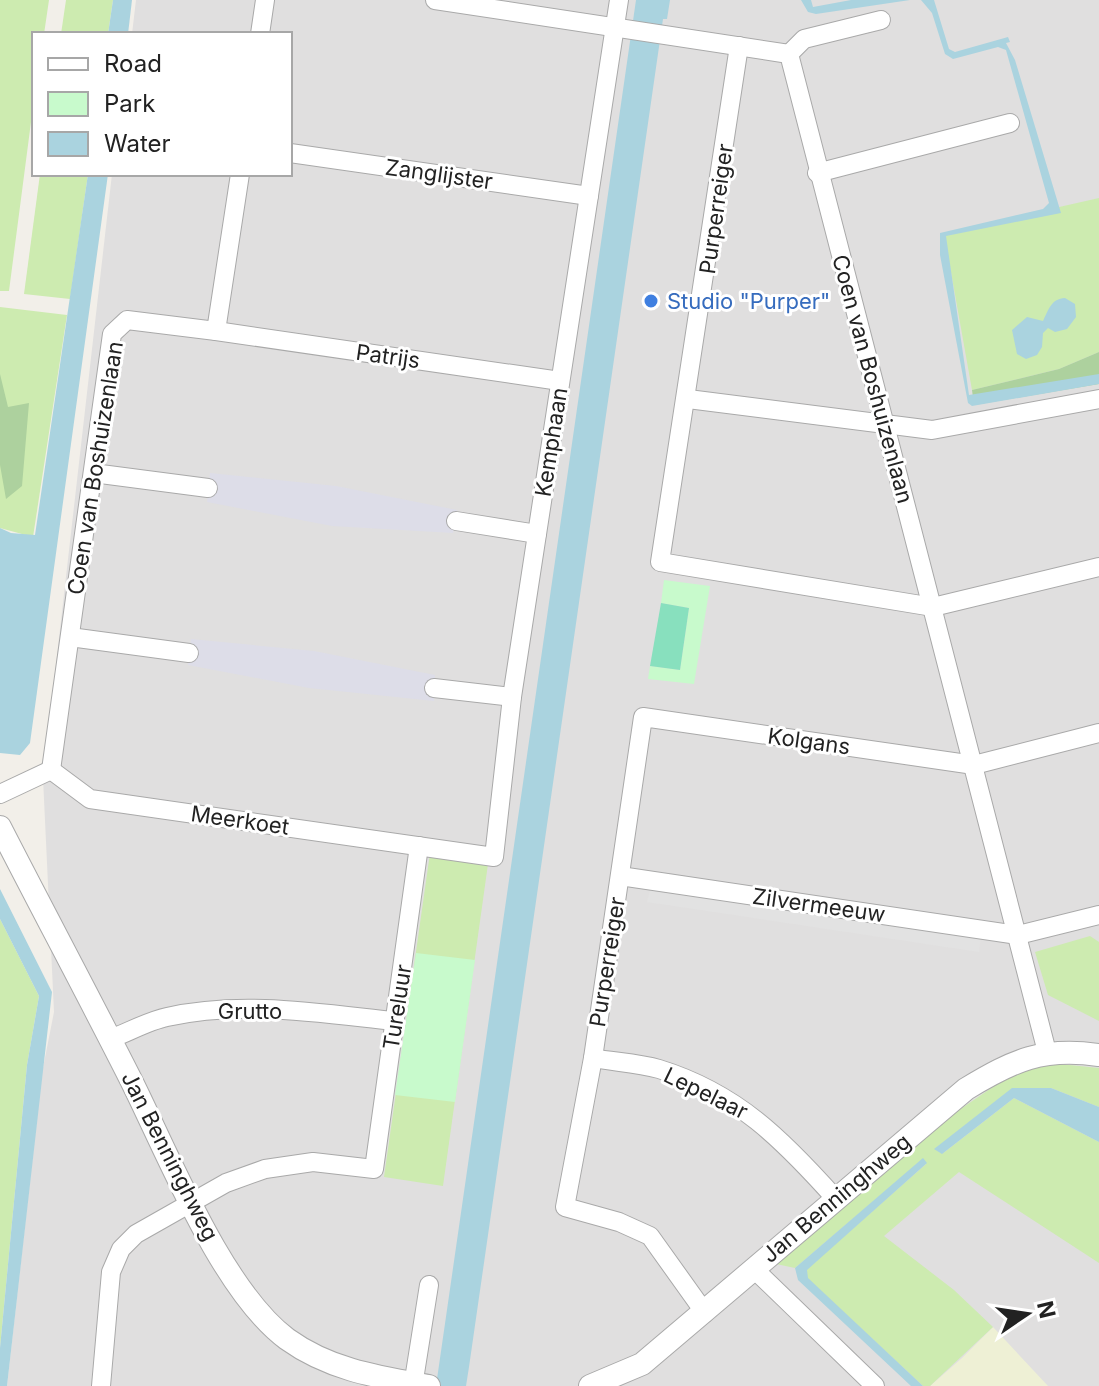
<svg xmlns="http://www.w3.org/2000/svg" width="1099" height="1386" viewBox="0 0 1099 1386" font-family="Inter,sans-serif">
<rect width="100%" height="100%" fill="#f2efe9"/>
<polygon fill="#e0dfdf" points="136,0 1099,0 1099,1386 7,1386 42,1073 54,1012 43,778 112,174 290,174 290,34 132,34"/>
<polygon fill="#eef0d5" points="993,1327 1048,1386 930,1386 962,1358"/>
<g fill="#cdebb0">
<polygon points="0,0 49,0 44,34 34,34 34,99 9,291 0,291"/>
<polygon points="66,0 113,0 108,34 61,34"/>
<polygon points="40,174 88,174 70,299 24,294"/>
<polygon points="1099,198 1099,352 1059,369 972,390 944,233"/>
<polygon points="0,307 67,315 33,537 0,528"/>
<polygon points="430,853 488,864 443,1186 384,1177"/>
<polygon points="0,919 39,996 27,1065 0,1348"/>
<polygon points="1090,936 1099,942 1099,1021 1048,995 1035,952"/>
<polygon points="1060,1064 1099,1068 1099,1107 1051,1088 1012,1089 942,1154 1014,1098 1099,1142 1099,1263 959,1172 884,1236 954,1290 993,1327 930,1386 923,1386 807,1278 807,1269 926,1164 923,1159 795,1268 776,1264 937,1125 1009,1076 1036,1066"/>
</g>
<g fill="#add19e">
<polygon points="1099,352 1099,384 974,405 972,390 1059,369"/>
<polygon points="0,374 8,407 29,403 22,486 6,499 0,465"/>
</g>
<g fill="#c8facc">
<polygon points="664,580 710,586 694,684 648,679 650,666 680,670 689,608 661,603"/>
<polygon points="416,953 475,960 455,1102 395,1095"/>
</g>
<polygon fill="#88e0be" points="661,603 689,608 680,670 650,666"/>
<polygon fill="#e2e2e2" points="651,887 981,935 979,952 647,902"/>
<g fill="#dddde8">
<polygon points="210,473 336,486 457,510 453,533 332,526 207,502"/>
<polygon points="191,639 314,651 435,675 434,701 309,688 188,665"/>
</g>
<g fill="#aad3df">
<polygon points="113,0 132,0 128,34 108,34"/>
<polygon points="636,0 670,0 667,19 663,19 469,1367 466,1386 436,1386"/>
<polygon points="801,0 811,0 813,7 851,0 910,0 816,14 808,12"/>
<polygon points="921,0 934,0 949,49 955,52 1008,37 1010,42 1006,43 1015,60 1061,213 946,236 969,395 1099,374 1099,384 972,406 968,403 940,255 940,233 1043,209 1049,203 1006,50 998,47 953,59 945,54 932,13"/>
<polygon points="88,174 108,174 30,743 20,755 0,753 0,528 11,533 35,535"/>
<path d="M 1065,298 L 1075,304 L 1076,317 L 1067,329 L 1055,332 L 1048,328 L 1043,333 L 1042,347 L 1037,355 L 1026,359 L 1017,354 L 1012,330 L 1027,317 L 1043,321 C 1049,309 1051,299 1065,298 Z"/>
<polygon points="0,889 52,992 7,1386 0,1386 0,1348 27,1065 39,996 0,919"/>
<polygon points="1012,1088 1051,1088 1099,1107 1099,1142 1014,1098 942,1154 934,1149"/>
<polygon points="923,1158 927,1163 807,1270 808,1278 923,1386 911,1386 798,1280 795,1268"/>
</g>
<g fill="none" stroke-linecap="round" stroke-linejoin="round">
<defs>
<g id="minor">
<polyline points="435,0 789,54 1047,1052"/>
<polyline points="260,34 265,0"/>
<polyline points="739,46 660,562 933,607 1099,567"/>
<polyline points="789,54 804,39 881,20"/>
<polyline points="290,153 589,196"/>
<polyline points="817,173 1010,123"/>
<polyline points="216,331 560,381"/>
<polyline points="688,399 932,430 1099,399"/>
<polyline points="93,473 208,488"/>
<polyline points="456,521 537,534"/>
<polyline points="70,637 189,653"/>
<polyline points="434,688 512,697"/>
<polyline points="51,770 90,799 494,857 512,697 619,0"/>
<polyline points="51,770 112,334 127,320 216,331 240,174"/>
<polyline points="0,794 51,770"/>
<polyline points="620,876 1018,935 1099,915"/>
<path d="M 110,1039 C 129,1032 148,1021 167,1017 C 241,1000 319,1013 393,1021"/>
<path d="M 593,1058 C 614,1062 638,1063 659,1069 C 737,1093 783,1140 835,1198"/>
<polyline points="753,1268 875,1386"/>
<polyline points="705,1313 650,1236 619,1222 565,1207 593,1058 643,717 974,765 1099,733"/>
<polyline points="101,1386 111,1272 121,1249 136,1234 226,1183 265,1169 313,1162 374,1169 419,846"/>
<polyline points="413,1386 429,1285"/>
</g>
<g id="tertiary">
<path d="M 0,827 C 43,911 88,995 131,1080 C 168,1154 222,1291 287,1339 C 330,1370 378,1377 429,1386"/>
<path d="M 590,1386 L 642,1364 L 966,1089 C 1014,1060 1042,1047 1099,1055"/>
</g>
</defs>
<use href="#minor" stroke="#a9a9a9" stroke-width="20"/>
<use href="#tertiary" stroke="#a9a9a9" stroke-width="24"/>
<use href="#minor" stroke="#fff" stroke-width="18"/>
<use href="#tertiary" stroke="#fff" stroke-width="22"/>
</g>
<circle fill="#3f7fe0" stroke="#fff" stroke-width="3" cx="651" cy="301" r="8"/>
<g text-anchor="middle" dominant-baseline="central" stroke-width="6" stroke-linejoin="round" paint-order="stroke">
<g font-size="22" fill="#222" stroke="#fff">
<text transform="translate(439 174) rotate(8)">Zanglijster</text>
<text transform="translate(716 209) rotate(-82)">Purperreiger</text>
<text transform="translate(388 356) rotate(8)">Patrijs</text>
<text transform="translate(873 379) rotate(75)">Coen van Boshuizenlaan</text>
<text transform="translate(551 442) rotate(-81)">Kemphaan</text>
<text transform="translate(95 468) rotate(-81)">Coen van Boshuizenlaan</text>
<text transform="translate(809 741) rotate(8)">Kolgans</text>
<text transform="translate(240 820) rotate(8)">Meerkoet</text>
<text transform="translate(819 905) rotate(8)">Zilvermeeuw</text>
<text transform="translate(607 962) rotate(-81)">Purperreiger</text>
<text transform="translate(397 1007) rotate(-81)">Tureluur</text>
<text x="250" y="1011">Grutto</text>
<text transform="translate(706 1093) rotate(26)">Lepelaar</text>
<text transform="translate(170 1156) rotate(63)">Jan Benninghweg</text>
<text transform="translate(836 1198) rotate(-40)">Jan Benninghweg</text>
</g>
<g font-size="22" fill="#366cbe" stroke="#fff" text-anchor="start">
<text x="667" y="301">Studio "Purper"</text>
</g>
</g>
<rect x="32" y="32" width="260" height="144" fill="#ffffff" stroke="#a7a7a7" stroke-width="2"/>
<rect x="48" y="58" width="40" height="12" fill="#ffffff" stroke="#a7a7a7" stroke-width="2"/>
<text x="104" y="72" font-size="24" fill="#222222">Road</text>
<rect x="48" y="92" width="40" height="24" fill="#c8facc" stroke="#a7a7a7" stroke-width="2"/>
<text x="104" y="112" font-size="24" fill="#222222">Park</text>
<rect x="48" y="132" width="40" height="24" fill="#aad3df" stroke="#a7a7a7" stroke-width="2"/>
<text x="104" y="152" font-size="24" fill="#222222">Water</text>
<g transform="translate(1027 1314) rotate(77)" stroke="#ffffff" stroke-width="6" paint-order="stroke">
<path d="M0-6L14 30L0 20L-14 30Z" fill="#222222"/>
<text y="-12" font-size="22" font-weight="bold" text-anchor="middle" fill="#222222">N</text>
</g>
</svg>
